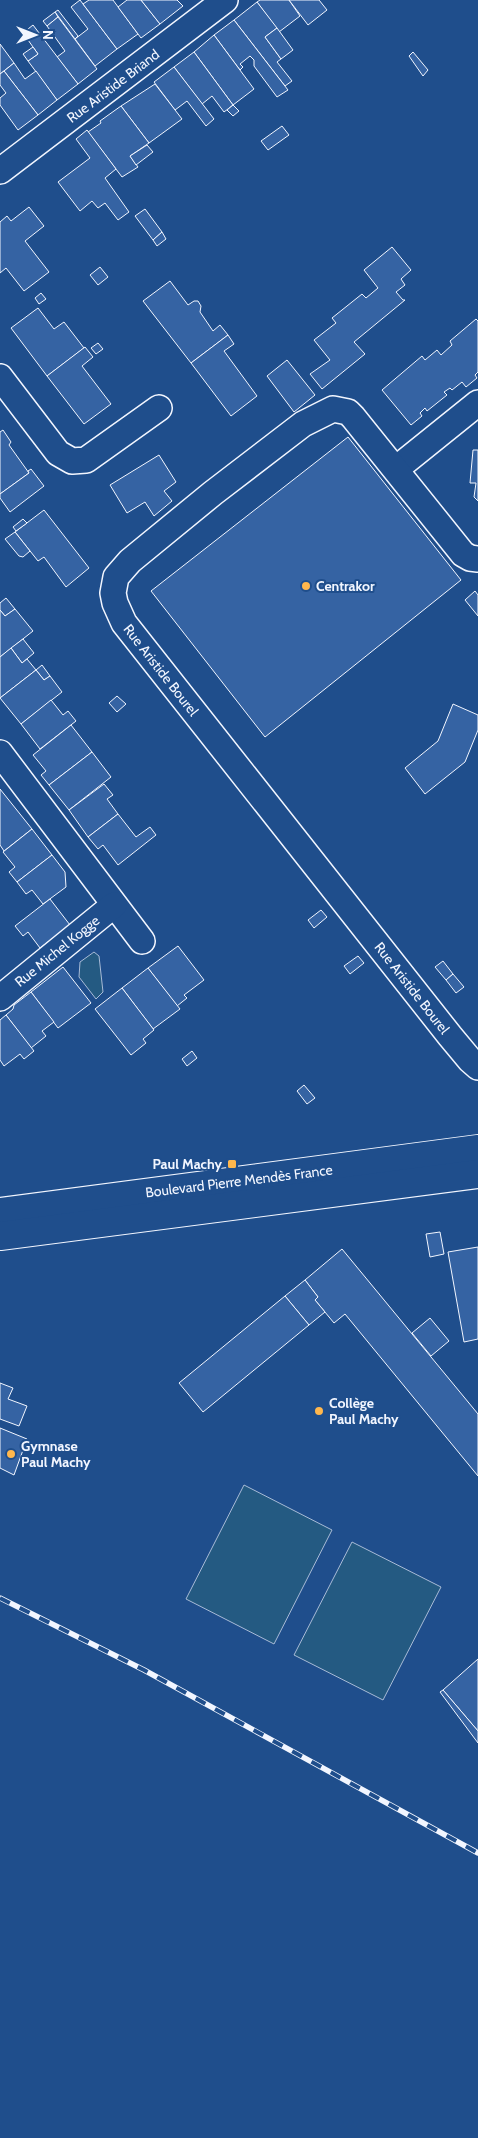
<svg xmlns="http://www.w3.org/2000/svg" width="478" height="2138" viewBox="0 0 478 2138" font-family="Cabin,sans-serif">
<rect width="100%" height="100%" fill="#1f4e8c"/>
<g fill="#245a82" stroke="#a8bbd7">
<polygon points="94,952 99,956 103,992 96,999 79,977 80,962"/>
<polygon points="244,1485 332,1530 274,1644 186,1599"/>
<polygon points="352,1542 441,1587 383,1700 294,1655"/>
</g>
<g fill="#3563a3" stroke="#f2f6ff">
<polygon points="80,0 117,49 95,66 75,39 88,29 71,7"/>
<polygon points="89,0 113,0 138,34 117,49 83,4"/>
<polygon points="127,0 141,0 160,24 141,38 118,7"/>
<polygon points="141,0 177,0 183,6 160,24"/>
<polygon points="260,0 289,0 300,16 279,32 257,2"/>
<polygon points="289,0 319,0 327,10 308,25"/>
<polygon points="257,2 277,28 265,37 281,59 277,62 292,81 285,86 234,20"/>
<polygon points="58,10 78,36 75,39 55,12"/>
<polygon points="55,12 58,17 47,26 43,21"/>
<polygon points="58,17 97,69 78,84 57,57 65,51 47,26"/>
<polygon points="234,20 288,90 277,97 254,66 254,60 250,56 240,64 243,67 240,70 214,35"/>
<polygon points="33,25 78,84 57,100 28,61 38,54 23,33"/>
<polygon points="277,28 293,50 281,59 265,37"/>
<polygon points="214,35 254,89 233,105 194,52"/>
<polygon points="0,44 14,63 0,74"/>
<polygon points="33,47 38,54 28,61 23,54"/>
<polygon points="194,52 233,105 224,112 212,96 202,104 174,67"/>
<polygon points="413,52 428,70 423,76 409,56"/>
<polygon points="14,63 25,79 36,71 57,100 38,115 4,71"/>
<polygon points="174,67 214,119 206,126 187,101 175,110 154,82"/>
<polygon points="4,71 38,115 18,130 0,105 0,98 6,93 0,85 0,74"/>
<polygon points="155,84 182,119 149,143 121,106"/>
<polygon points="233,105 239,111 233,116 227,110"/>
<polygon points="121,106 149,143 130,156 138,167 122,177 88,132 101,123 100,121"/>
<polygon points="282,126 289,135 268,150 261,141"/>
<polygon points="87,130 116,169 105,178 129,212 118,220 105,203 98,208 92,201 80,211 58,182 90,158 76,139"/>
<polygon points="147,145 153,152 136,165 130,156"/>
<polygon points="29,207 44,226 25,241 49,272 24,291 6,268 0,273 0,222 7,216 11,221"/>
<polygon points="145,209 162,232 153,240 135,216"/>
<polygon points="162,232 166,239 157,246 153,240"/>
<polygon points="392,247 411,270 401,279 405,285 396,292 403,300 405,300 354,342 365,354 322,389 310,374 330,360 314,340 336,323 332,318 362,294 366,298 378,288 364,270"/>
<polygon points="100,267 108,277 98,285 90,275"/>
<polygon points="170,281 188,305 194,301 198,301 201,306 200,312 213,331 220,325 228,335 191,363 143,301"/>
<polygon points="41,293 46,299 39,304 35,298"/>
<polygon points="38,308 54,329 64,322 84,348 47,376 11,328"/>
<polygon points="476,319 478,321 478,372 475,375 477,378 466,387 462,382 452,390 450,388 444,392 447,395 427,411 425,408 420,413 422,416 411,425 382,390 422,356 425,360 437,350 441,355 452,345 450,341"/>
<polygon points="228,335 234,344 224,351 257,396 231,416 191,363"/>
<polygon points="98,343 103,349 96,354 91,348"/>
<polygon points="85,347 93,357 82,366 111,404 84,424 47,376"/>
<polygon points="287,360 315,395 294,412 267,376"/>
<polygon points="3,430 11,442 9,445 29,473 0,494 0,432"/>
<polygon points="348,437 461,580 265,737 151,591"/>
<polygon points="473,450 478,450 478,501 474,497 476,483 470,483"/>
<polygon points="159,455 176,482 164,491 172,501 154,516 145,502 127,513 110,485"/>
<polygon points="31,469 44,486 10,512 0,498 0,494 29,473 28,471"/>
<polygon points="44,510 89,568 66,587 44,557 38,561 15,532"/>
<polygon points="23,519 27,523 16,531 13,527"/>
<polygon points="15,532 30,551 23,557 19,556 5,539"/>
<polygon points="475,591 478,595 478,616 465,600"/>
<polygon points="6,598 15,609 5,616 0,610 0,603"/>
<polygon points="15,609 33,631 0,657 0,610 5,616"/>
<polygon points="23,639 34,653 22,663 11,648"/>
<polygon points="11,648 22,663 27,659 36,670 0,698 0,657"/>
<polygon points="42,665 50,676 44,680 36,670"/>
<polygon points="36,670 44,680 50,676 62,692 21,724 0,698"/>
<polygon points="117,696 126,704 117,712 109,703"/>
<polygon points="51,700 63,715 68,711 76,721 40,749 21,724"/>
<polygon points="453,704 478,715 478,730 465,762 425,794 405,768 438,741"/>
<polygon points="71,725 92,752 49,785 41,775 46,771 33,755"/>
<polygon points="92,752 111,777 69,810 49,785"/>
<polygon points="104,784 113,795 107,799 118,814 88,837 69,810"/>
<polygon points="0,789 32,829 4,851 0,845"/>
<polygon points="118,814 136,837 150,827 156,835 118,865 103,845 98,849 88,837"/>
<polygon points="32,829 52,855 17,882 9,872 15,867 3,852"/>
<polygon points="52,855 65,872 66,887 43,904 32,890 26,894 17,882"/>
<polygon points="50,899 70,925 40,948 28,932 23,936 15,926"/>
<polygon points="321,910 327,917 314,928 308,920"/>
<polygon points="178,946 204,980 184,995 187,998 177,1006 148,968"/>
<polygon points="358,956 364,963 350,974 344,966"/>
<polygon points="443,961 453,974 446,980 435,967"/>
<polygon points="63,967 91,1003 58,1028 31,992"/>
<polygon points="148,968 180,1009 153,1029 122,988"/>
<polygon points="453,974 464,987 456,993 446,980"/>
<polygon points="122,988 154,1030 143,1039 146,1043 131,1055 95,1009"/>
<polygon points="31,992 54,1022 42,1031 46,1036 31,1048 6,1015 13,1009 14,1005"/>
<polygon points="6,1015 34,1051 24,1059 20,1054 4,1066 0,1060 0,1020"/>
<polygon points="192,1051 197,1058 187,1066 182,1059"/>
<polygon points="304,1085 315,1098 307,1104 297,1091"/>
<polygon points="440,1232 444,1254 430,1257 426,1234"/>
<polygon points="478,1247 478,1339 464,1342 448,1252"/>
<polygon points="342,1249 478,1414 478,1476 345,1314 334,1323 315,1300 318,1297 305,1280"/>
<polygon points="305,1280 318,1297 315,1300 325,1312 309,1325 285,1296"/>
<polygon points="285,1296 309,1325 203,1412 179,1383"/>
<polygon points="430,1318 449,1341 431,1356 412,1333"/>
<polygon points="0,1383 13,1388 8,1399 27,1406 19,1426 0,1419"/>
<polygon points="0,1428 27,1439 14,1475 0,1468"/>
<polygon points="478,1659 478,1731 443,1690"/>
<polygon points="443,1690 478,1731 478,1743 440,1692"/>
</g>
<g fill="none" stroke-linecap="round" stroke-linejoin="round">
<defs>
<g id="street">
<polyline points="0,171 225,0"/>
<polyline points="0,377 58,453 72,461 86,460 159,408"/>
<polyline points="396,469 478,403"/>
<polyline points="478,559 470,558 463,554 353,417 348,412 333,409 303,424 213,493 130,561 116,577 113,593 115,603 124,623 450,1036 470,1060 478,1067"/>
<polyline points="0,753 142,941"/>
<polyline points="0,998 114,905"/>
</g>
<g id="secondary">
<polyline points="0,1212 478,1149"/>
<polyline points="0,1236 478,1174"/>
</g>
</defs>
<use href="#street" stroke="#f2f6ff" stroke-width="28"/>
<use href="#secondary" stroke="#f2f6ff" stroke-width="30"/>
<use href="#street" stroke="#1f4e8c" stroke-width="25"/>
<use href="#secondary" stroke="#1f4e8c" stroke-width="28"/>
<defs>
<polyline id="rail" points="0,1598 144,1670 478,1853"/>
</defs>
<use href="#rail" stroke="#f2f6ff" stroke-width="5.5"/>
<use href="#rail" stroke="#1f4e8c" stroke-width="4" stroke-dasharray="11" stroke-linecap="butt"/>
</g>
<g fill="#ffb74d" stroke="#1f4e8c" stroke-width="2">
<circle cx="306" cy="586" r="5"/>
<rect x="227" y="1159" width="10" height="10" rx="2.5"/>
<circle cx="319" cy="1411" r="5"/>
<circle cx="11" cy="1454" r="5"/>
</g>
<g text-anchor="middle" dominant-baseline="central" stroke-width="4" stroke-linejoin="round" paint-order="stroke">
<g font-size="14" fill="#f2f6ff" stroke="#1f4e8c">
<text transform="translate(113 86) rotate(-37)">Rue Aristide Briand</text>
<text transform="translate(161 670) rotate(52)">Rue Aristide Bourel</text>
<text transform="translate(57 951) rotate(-39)">Rue Michel Kogge</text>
<text transform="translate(412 988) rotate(52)">Rue Aristide Bourel</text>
<text transform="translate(239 1181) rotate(-7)">Boulevard Pierre Mendès France</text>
</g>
<g font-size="14" font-weight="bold" fill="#f2f6ff" stroke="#1f4e8c" text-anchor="start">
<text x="316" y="586">Centrakor</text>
<text x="222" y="1164" text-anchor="end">Paul Machy</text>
<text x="329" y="1403">Collège<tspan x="329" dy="16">Paul Machy</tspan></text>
<text x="21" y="1446">Gymnase<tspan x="21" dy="16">Paul Machy</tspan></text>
</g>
</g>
<g transform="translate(35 35) rotate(90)" stroke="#1f4e8c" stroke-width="4" paint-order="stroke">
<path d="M0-4L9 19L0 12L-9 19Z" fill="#f2f6ff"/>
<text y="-8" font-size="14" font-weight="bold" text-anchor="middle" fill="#f2f6ff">N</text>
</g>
</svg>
